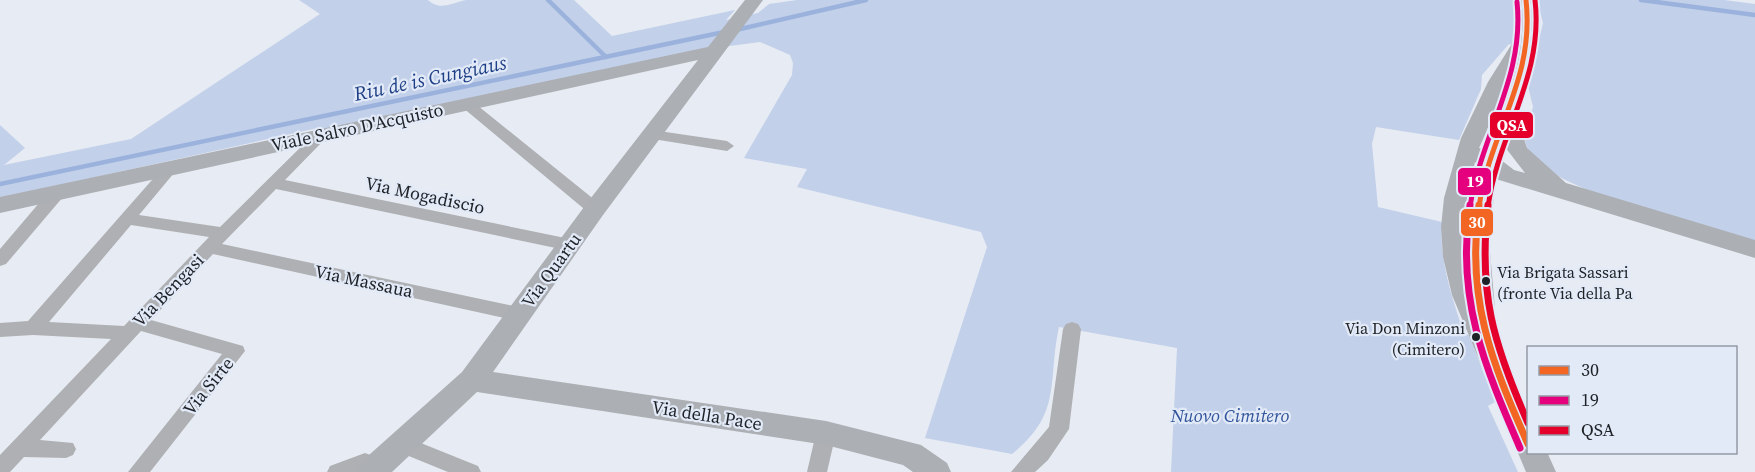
<svg xmlns="http://www.w3.org/2000/svg" width="1755" height="472" viewBox="0 0 1755 472" font-family="'Source Serif 4',serif">
<rect width="100%" height="100%" fill="#e7ebf3"/>
<g fill="#c2d0ea">
<path d="M 299,0 L 428,0 C 441,12 452,2 467,0 C 502,0 539,0 574,0 L 612,36 L 735,10 L 726,20 L 758,13 L 769,4 L 797,0 L 1513,0 L 1518,23 L 1512,45 L 1509,44 L 1482,75 L 1481,89 L 1459,140 L 1376,127 L 1372,144 L 1378,207 L 1442,222 C 1439,261 1452,297 1464,334 L 1469,335 L 1495,402 L 1488,406 L 1518,472 L 1171,472 L 1177,348 L 1059,327 C 1047,383 1063,413 1012,454 L 925,438 L 987,247 L 981,232 L 797,187 L 807,169 L 744,158 L 792,75 L 793,63 L 790,55 L 760,42 L 699,50 L 324,132 L 318,128 L 0,198 L 0,125 L 25,148 L 4,165 L 131,139 L 320,14 Z"/>
<path d="M 1537,0 L 1724,0 L 1755,4 L 1755,243 C 1703,226 1566,194 1533,158 C 1528,152 1526,144 1524,137 L 1533,107 L 1528,86 L 1543,23 Z"/>
</g>
<g fill="none" stroke-linecap="round" stroke-linejoin="round">
<g stroke="#9bb2dd" stroke-width="4.5">
<polyline points="548,0 606,57"/>
<polyline points="1641,0 1755,15"/>
<polyline points="736,30 866,0"/>
<polyline points="0,184 724,32"/>
</g>
<g fill="#aeb0b3" fill-rule="evenodd">
<polygon points="467,100 472,101 601,205 603,209 601,213 589,213 462,107 460,104"/>
<polygon points="652,130 727,141 734,146 727,151 647,138 645,135 647,132"/>
<path d="M 320,131 L 327,136 L 325,139 L 285,180 L 570,239 L 578,245 L 570,251 L 276,189 L 222,244 L 518,307 L 524,309 L 527,314 L 524,319 L 518,321 L 213,254 L 151,320 L 243,346 L 245,351 L 150,472 L 128,472 L 222,354 L 141,331 L 40,440 L 73,443 L 76,449 L 73,455 L 66,458 L 24,457 L 10,472 L 0,472 L 0,455 L 111,339 L 33,335 L 0,337 L 0,323 L 28,321 L 166,164 L 176,164 L 179,167 L 139,215 L 220,227 L 315,133 ZM 131,225 L 209,237 L 124,326 L 49,322 Z"/>
<polygon points="57,188 63,189 65,193 63,197 6,264 0,266 0,249 51,189"/>
<polygon points="1072,322 1078,324 1081,329 1069,429 1048,460 1035,472 1011,472 1049,427 1063,329 1066,324"/>
<polygon points="826,425 833,427 836,433 827,472 807,472 816,433 819,427"/>
<polygon points="401,435 478,466 481,472 448,472 394,450 391,444 394,438"/>
<polygon points="365,453 384,460 387,466 384,472 327,472 330,466"/>
</g>
<g fill="#acafb3" fill-rule="evenodd">
<polygon points="745,0 763,0 603,215 493,372 826,421 921,445 947,463 951,472 913,472 903,465 826,445 477,392 392,472 356,472 360,463 462,372 587,203 698,60 0,213 0,197 708,47"/>
<path d="M 1517,0 L 1535,0 C 1543,39 1534,71 1520,108 L 1527,117 L 1523,136 L 1527,148 L 1566,183 L 1755,240 L 1755,258 L 1496,179 L 1489,240 L 1495,309 L 1491,316 L 1487,317 L 1528,412 L 1528,452 L 1547,452 L 1556,472 L 1526,472 L 1452,295 L 1443,257 L 1441,227 L 1444,198 L 1461,138 L 1488,82 L 1520,31 ZM 1511,77 L 1482,149 L 1479,148 ZM 1505,147 L 1525,173 L 1514,170 L 1501,160 ZM 1475,162 L 1477,164 L 1465,234 L 1467,198 Z"/>
</g>
<defs>
<path id="bus-1-far1" d="M 1479,207 C 1490,130 1535,80 1526,0"/>
<path id="bus-1" d="M 1479,205 C 1466,298 1491,361 1528,444"/>
<path id="bus-2-far1" d="M 1470,207 C 1481,134 1525,77 1517,2"/>
<path id="bus-2" d="M 1470,205 C 1456,298 1484,365 1520,448"/>
<path id="bus-3-far1" d="M 1488,207 C 1498,133 1544,77 1535,0"/>
<path id="bus-3" d="M 1488,205 C 1478,293 1493,343 1528,423"/>
</defs>
<use href="#bus-1-far1" stroke="#e2eaf8" stroke-width="9"/>
<use href="#bus-1" stroke="#e2eaf8" stroke-width="11"/>
<use href="#bus-2-far1" stroke="#e2eaf8" stroke-width="9"/>
<use href="#bus-2" stroke="#e2eaf8" stroke-width="11"/>
<use href="#bus-3-far1" stroke="#e2eaf8" stroke-width="9"/>
<use href="#bus-3" stroke="#e2eaf8" stroke-width="11"/>
<use href="#bus-1-far1" stroke="#f26522" stroke-width="5"/>
<use href="#bus-1" stroke="#f26522" stroke-width="7"/>
<use href="#bus-2-far1" stroke="#e5007d" stroke-width="5"/>
<use href="#bus-2" stroke="#e5007d" stroke-width="7"/>
<use href="#bus-3-far1" stroke="#e4002b" stroke-width="5"/>
<use href="#bus-3" stroke="#e4002b" stroke-width="7"/>
</g>
<g fill="#1e2126" stroke="#e2eaf8" stroke-width="2">
<circle cx="1486" cy="281" r="5"/>
<circle cx="1476" cy="337" r="5"/>
</g>
<g text-anchor="middle" dominant-baseline="central" stroke-width="4.5" stroke-linejoin="round" paint-order="stroke">
<g font-size="16" fill="#1e2126" stroke="#e2eaf8" text-anchor="start">
<text x="1497" y="272">Via Brigata Sassari<tspan x="1497" dy="21">(fronte Via della Pa</tspan></text>
<text x="1465" y="328" text-anchor="end">Via Don Minzoni<tspan x="1465" dy="21">(Cimitero)</tspan></text>
</g>
<g font-size="18" fill="#1e2126" stroke="#e2eaf8">
<text transform="translate(357 127) rotate(-12)">Viale Salvo D'Acquisto</text>
<text transform="translate(425 195) rotate(12)">Via Mogadiscio</text>
<text transform="translate(551 270) rotate(-54)">Via Quartu</text>
<text transform="translate(364 281) rotate(12)">Via Massaua</text>
<text transform="translate(168 290) rotate(-46)">Via Bengasi</text>
<text transform="translate(208 386) rotate(-51)">Via Sirte</text>
<text transform="translate(707 415) rotate(9)">Via della Pace</text>
</g>
<g font-size="18" font-style="italic" fill="#30539a" stroke="#e2eaf8">
<text x="1230" y="415">Nuovo Cimitero</text>
</g>
<g font-size="20" font-style="italic" fill="#1f4086" stroke="#e2eaf8">
<text transform="translate(430 78) rotate(-12)">Riu de is Cungiaus</text>
</g>
</g>
<g stroke="#e2eaf8" stroke-width="2">
<rect x="1489" y="111" width="45" height="28" rx="6" fill="#e4002b"/>
<rect x="1457" y="167" width="35" height="29" rx="6" fill="#e5007d"/>
<rect x="1460" y="208" width="34" height="29" rx="6" fill="#f26522"/>
</g>
<g font-size="16" text-anchor="middle" font-weight="bold" fill="#fff">
<text x="1512" y="131">QSA</text>
<text x="1475" y="187">19</text>
<text x="1477" y="228">30</text>
</g>
<rect x="1527" y="346" width="210" height="108" fill="#e2eaf8" stroke="#949aa4" stroke-width="1.5"/>
<rect x="1539" y="366" width="30" height="9" fill="#f26522" stroke="#949aa4" stroke-width="1.5"/>
<text x="1581" y="376" font-size="18" fill="#1e2126">30</text>
<rect x="1539" y="396" width="30" height="9" fill="#e5007d" stroke="#949aa4" stroke-width="1.5"/>
<text x="1581" y="406" font-size="18" fill="#1e2126">19</text>
<rect x="1539" y="426" width="30" height="9" fill="#e4002b" stroke="#949aa4" stroke-width="1.5"/>
<text x="1581" y="436" font-size="18" fill="#1e2126">QSA</text>
</svg>
